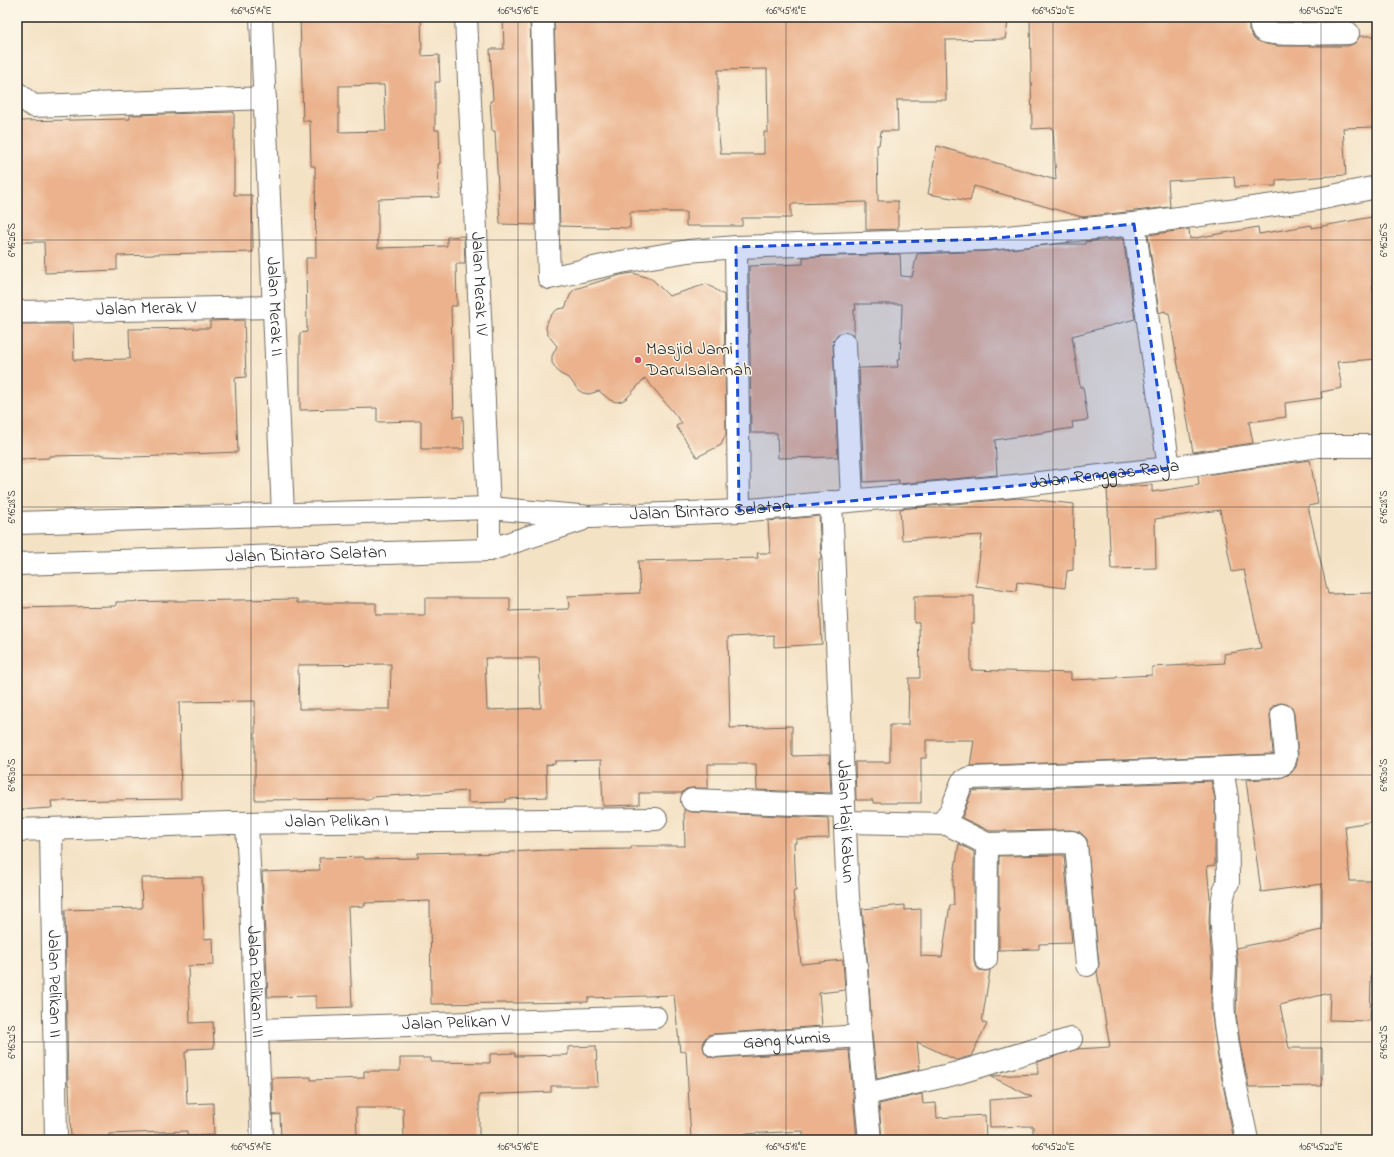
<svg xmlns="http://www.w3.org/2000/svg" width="1394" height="1157" viewBox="0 0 1394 1157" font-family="'Indie Flower',sans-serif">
<rect width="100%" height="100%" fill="#fcf5e5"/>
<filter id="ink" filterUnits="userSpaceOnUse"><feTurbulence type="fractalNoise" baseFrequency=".025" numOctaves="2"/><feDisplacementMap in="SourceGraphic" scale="8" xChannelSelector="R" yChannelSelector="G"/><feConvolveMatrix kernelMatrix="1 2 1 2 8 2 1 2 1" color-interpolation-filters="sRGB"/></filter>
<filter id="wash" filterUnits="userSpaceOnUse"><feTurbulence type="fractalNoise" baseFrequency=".012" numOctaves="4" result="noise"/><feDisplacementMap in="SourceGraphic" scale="16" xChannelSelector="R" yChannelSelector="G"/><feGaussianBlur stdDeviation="0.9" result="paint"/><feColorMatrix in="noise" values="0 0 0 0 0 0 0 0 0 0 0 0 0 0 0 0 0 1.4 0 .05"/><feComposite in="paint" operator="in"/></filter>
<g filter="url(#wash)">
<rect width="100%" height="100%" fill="#f4e2c5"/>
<g id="blocks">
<g fill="#ebb28d" fill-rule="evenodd">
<path d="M 300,17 L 421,17 L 422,56 L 439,55 L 440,82 L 435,82 L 435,130 L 439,130 L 440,164 L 438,164 L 439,197 L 378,199 L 378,248 L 447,246 L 447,237 L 464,236 L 465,264 L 456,264 L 457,306 L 451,306 L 454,417 L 463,416 L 464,449 L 421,449 L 421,421 L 377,422 L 377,408 L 300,410 L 300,333 L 307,332 L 306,258 L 316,258 L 315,166 L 311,166 L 310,121 L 303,121 ZM 384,85 L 386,131 L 339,132 L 339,86 Z"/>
<polygon points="503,17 530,17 535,225 500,224 495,131 492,131 490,101 493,101 490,49 504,49"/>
<path d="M 554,17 L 640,17 L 640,20 L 726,19 L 726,17 L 1009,17 L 1005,39 L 945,40 L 946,100 L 897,100 L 898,131 L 881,131 L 879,145 L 877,145 L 878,201 L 898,201 L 898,229 L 866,230 L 866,202 L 791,204 L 791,218 L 742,218 L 742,226 L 686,226 L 686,212 L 630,212 L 630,228 L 560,226 ZM 767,69 L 768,132 L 764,132 L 764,154 L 721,154 L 718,129 L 718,70 Z"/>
<polygon points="1030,17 1249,17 1249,30 1254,39 1266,44 1278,46 1348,46 1355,43 1360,36 1376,36 1377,127 1343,128 1346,175 1276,180 1276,186 1235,187 1234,177 1168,181 1170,207 1082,217 974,186 970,201 928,194 937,146 1056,180 1053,128 1032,129"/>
<polygon points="1274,17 1314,17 1314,21 1274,20"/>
<polygon points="234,112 234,195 252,195 253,252 154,254 154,255 117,256 117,270 45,273 44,242 17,242 17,121 130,119 130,115"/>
<polygon points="1377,216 1377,279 1372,279 1377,329 1377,359 1337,362 1342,388 1321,392 1322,398 1285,403 1286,417 1249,422 1253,443 1193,452 1169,313 1166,313 1165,311 1159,313 1148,235 1189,229 1190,239 1258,227 1259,234 1312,225 1312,228"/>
<polygon points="1123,238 1135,319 1072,336 1080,387 1083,387 1088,420 1072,422 1073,428 995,440 997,475 899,484 899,480 864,482 859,368 898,367 897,360 900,360 902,304 855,304 856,310 854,310 854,335 850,333 844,332 838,334 834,339 833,345 838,457 778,458 777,433 751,433 749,266 803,264 803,257 900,254 901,276 912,277 917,254 988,251 1057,244 1085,244 1085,242"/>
<polygon points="633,273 652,279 669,296 707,284 724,295 726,434 721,445 697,457 676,426 682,423 645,378 627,398 622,401 616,402 610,400 599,391 589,394 583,393 578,390 570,379 559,373 552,363 552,356 557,346 548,335 546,328 548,320 552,314 558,309 565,308 571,293 575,289 620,275"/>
<polygon points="244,320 246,377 235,378 238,452 164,455 164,456 130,457 101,456 101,455 49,456 49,458 19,459 17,414 17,324 73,324 74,360 130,359 129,329 210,328 210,321"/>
<polygon points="1310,460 1318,504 1308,506 1328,594 1377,593 1377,821 1345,826 1350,881 1375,881 1376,942 1372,942 1370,1021 1329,1020 1330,993 1280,1005 1289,1048 1322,1048 1322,1086 1249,1087 1240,1044 1236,1014 1238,963 1236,948 1322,930 1322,884 1261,892 1246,780 1280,778 1290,774 1296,767 1298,755 1294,714 1292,707 1287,704 1280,703 1274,705 1270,710 1270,716 1273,754 970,766 974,740 926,740 926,758 921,758 921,803 873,803 873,800 856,800 855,762 890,762 890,725 908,725 909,678 920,678 919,623 914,623 914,596 974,596 974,624 971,624 971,670 1071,673 1071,680 1116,678 1116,677 1152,675 1152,667 1225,663 1224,654 1261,648 1244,570 1232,572 1220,510 1155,519 1156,568 1111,569 1107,488 1152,485 1152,492 1199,485 1198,476"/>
<polygon points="1018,498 1074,504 1073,570 1067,571 1065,588 1017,582 1016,591 976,586 982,535 902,540 900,509"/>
<path d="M 819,516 L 821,559 L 819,559 L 820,601 L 822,644 L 774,647 L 774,635 L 728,637 L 730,728 L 792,726 L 792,756 L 829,755 L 831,793 L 757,790 L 756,764 L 708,764 L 708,788 L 692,788 L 686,789 L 682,793 L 639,793 L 639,805 L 603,806 L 601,760 L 555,761 L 555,764 L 546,765 L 547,797 L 506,799 L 506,802 L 468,803 L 468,791 L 372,797 L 372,799 L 255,800 L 255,701 L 179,702 L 181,799 L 51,801 L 52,808 L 17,810 L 17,608 L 116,606 L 116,602 L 297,599 L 297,603 L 376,603 L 376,615 L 425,615 L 425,598 L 510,598 L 510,611 L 569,609 L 568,596 L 640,593 L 638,561 L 758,558 L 757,553 L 770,553 L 768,521 ZM 485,658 L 539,658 L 541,708 L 487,710 ZM 391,664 L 390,709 L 299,709 L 298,665 Z"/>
<polygon points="1211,781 1215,799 1215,865 1207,866 1210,899 1209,923 1212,963 1211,1009 1219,1064 1234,1140 1033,1140 1033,1126 990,1127 989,1100 1032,1097 990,1076 1038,1074 1037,1062 1077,1049 1110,1047 1097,972 1099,964 1087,839 1080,832 1072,830 990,831 962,818 972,791"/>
<polygon points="684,809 692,812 828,818 829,838 796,839 796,843 794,843 796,891 793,891 801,964 843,960 845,990 819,993 822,1026 714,1034 708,1035 704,1040 703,1047 705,1053 709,1057 716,1058 849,1050 857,1140 803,1140 803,1131 743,1134 744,1140 691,1140 686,1051 680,1052 674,995 588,998 588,1002 431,1004 430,901 365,903 365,906 348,907 352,1007 316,1008 316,996 268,997 262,872 320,870 319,858 364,857 364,859 418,858 418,853 466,852 466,854 510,853 510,852 548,850 631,849 631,846 685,846"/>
<polygon points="959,844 974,852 974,959 975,965 979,970 986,971 990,970 982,1022 987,1024 971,1056 956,1060 917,1042 920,1069 877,1079 872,1035 868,965 862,909 905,905 905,910 921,909 921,956 942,957 950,905 954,905 953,880"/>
<polygon points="1064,855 1072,943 1039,944 1039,949 999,950 999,856"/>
<polygon points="202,877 204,939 213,938 214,965 188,966 190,1023 213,1022 214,1048 188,1049 188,1052 185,1052 187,1104 213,1103 214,1135 187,1136 187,1131 109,1134 109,1140 71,1140 69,1085 68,1085 65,910 142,908 141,878"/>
<polygon points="596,1046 598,1086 551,1086 551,1092 479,1095 479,1137 460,1137 460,1140 404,1140 403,1108 356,1108 357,1140 281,1140 280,1114 273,1115 272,1078 311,1077 311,1080 364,1078 364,1071 400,1071 400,1058 431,1058 431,1062 490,1063 490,1054 515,1053 515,1056 568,1055 568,1047"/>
<polygon points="922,1094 923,1104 936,1103 937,1118 985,1115 986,1140 882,1140 879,1104"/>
</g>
</g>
</g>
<g filter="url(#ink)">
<use href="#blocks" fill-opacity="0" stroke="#716b61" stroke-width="1"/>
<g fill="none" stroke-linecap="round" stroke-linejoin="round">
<defs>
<g id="minor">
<path id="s1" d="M 261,17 L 283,514"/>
<path id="s2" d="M 466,17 L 489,508 L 489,550"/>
<polyline points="542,17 549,278 621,262 688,251 736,247 988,239 1134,224 1318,199 1377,187"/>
<path d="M 1262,17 C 1261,22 1259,28 1264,31 C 1271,36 1335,33 1348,33"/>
<polyline points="17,93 33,106 265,98"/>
<polyline points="1134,224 1169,468"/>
<polyline points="736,247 739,511"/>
<path id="s3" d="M 17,312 L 274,307"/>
<polyline points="845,344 852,500"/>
<path id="s4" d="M 831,502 L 848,897 L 856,966 L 860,1036 L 870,1140"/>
<path id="s5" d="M 17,523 L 489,508 L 590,517 L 739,511 L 1014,486 L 1169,468 L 1318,446 L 1377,446"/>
<path id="s6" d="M 17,564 L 489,550 L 581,520"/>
<path d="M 1222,769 L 1227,798 L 1228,882 C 1216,906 1224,937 1225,963 C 1225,980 1222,997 1224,1015 C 1228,1057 1239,1099 1247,1140"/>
<polyline points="692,800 844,806"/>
<polyline points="845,822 947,824 947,816 952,809 962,782 967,779 971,778 1279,766 1284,763 1286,756 1282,715"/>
<path id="s7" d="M 247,823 L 262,1140"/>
<polyline points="947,824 987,844 1072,842 1076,845 1087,965"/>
<path id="s8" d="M 51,829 L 56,1140"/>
<path id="s9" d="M 17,830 L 229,823 L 656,819"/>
<polyline points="986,959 987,844"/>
<path id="s10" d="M 257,1030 L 655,1017"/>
<path id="s11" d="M 715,1046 L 860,1036"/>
<polyline points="866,1094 954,1074 1071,1039"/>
</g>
</defs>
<use href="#minor" stroke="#716b61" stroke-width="24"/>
<use href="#minor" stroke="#fff" stroke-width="22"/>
</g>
</g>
<path fill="#1d4ed8" fill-opacity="0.2" stroke="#1d4ed8" stroke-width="3" stroke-dasharray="8 5" stroke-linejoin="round" d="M 1134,224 L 1169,468 L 1014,486 L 739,511 L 736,247 L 988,239 Z"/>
<path fill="none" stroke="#2b2b2b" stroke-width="1" stroke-opacity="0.45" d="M 251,17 L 251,1140M 518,17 L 518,1140M 786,17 L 786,1140M 1053,17 L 1053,1140M 1321,17 L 1321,1140M 17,240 L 1377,240M 17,507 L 1377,507M 17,775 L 1377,775M 17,1042 L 1377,1042"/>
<circle fill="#d1495b" stroke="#fcf5e5" stroke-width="1.5" cx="638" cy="360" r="4"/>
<g text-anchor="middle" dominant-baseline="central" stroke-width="3" stroke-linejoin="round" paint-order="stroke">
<g font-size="18" fill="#2b2b2b" stroke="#fcf5e5">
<text stroke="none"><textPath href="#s2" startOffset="267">Jalan Merak IV</textPath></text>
<text stroke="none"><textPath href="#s1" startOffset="290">Jalan Merak II</textPath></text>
<text stroke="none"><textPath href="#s3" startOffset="129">Jalan Merak V</textPath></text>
<text stroke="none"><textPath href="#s5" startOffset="1090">Jalan Renggas Raya</textPath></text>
<text stroke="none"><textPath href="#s5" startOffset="694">Jalan Bintaro Selatan</textPath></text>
<text stroke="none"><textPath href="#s6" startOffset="289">Jalan Bintaro Selatan</textPath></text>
<text stroke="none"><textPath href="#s4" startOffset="320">Jalan Haji Kabun</textPath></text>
<text stroke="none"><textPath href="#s9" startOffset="320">Jalan Pelikan I</textPath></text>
<text stroke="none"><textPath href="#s7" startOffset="159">Jalan Pelikan III</textPath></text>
<text stroke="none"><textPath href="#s8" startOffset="155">Jalan Pelikan II</textPath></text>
<text stroke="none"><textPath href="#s10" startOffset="199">Jalan Pelikan V</textPath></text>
<text stroke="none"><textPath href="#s11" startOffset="72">Gang Kumis</textPath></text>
</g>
<g font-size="18" fill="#2b2b2b" stroke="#fcf5e5" text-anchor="start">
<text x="646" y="350">Masjid Jami<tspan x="646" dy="21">Darulsalamah</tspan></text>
</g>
</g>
<rect width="1394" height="1157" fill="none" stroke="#fcf5e5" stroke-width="44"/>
<rect x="22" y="22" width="1350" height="1113" fill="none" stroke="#2b2b2b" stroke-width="1.5"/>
<g font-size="10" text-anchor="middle" fill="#2b2b2b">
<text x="251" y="14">106°45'14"E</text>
<text x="518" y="14">106°45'16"E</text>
<text x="786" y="14">106°45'18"E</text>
<text x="1053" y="14">106°45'20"E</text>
<text x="1321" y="14">106°45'22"E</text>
<text transform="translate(11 240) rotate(-90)" y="4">6°16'26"S</text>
<text transform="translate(1383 240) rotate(-90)" y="4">6°16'26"S</text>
<text transform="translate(11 507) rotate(-90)" y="4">6°16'28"S</text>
<text transform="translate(1383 507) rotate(-90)" y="4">6°16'28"S</text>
<text transform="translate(11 775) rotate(-90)" y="4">6°16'30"S</text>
<text transform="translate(1383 775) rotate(-90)" y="4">6°16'30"S</text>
<text transform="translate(11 1042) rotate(-90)" y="4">6°16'32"S</text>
<text transform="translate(1383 1042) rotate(-90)" y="4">6°16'32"S</text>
<text x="251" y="1150">106°45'14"E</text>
<text x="518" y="1150">106°45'16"E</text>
<text x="786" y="1150">106°45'18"E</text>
<text x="1053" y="1150">106°45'20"E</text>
<text x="1321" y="1150">106°45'22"E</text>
</g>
</svg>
